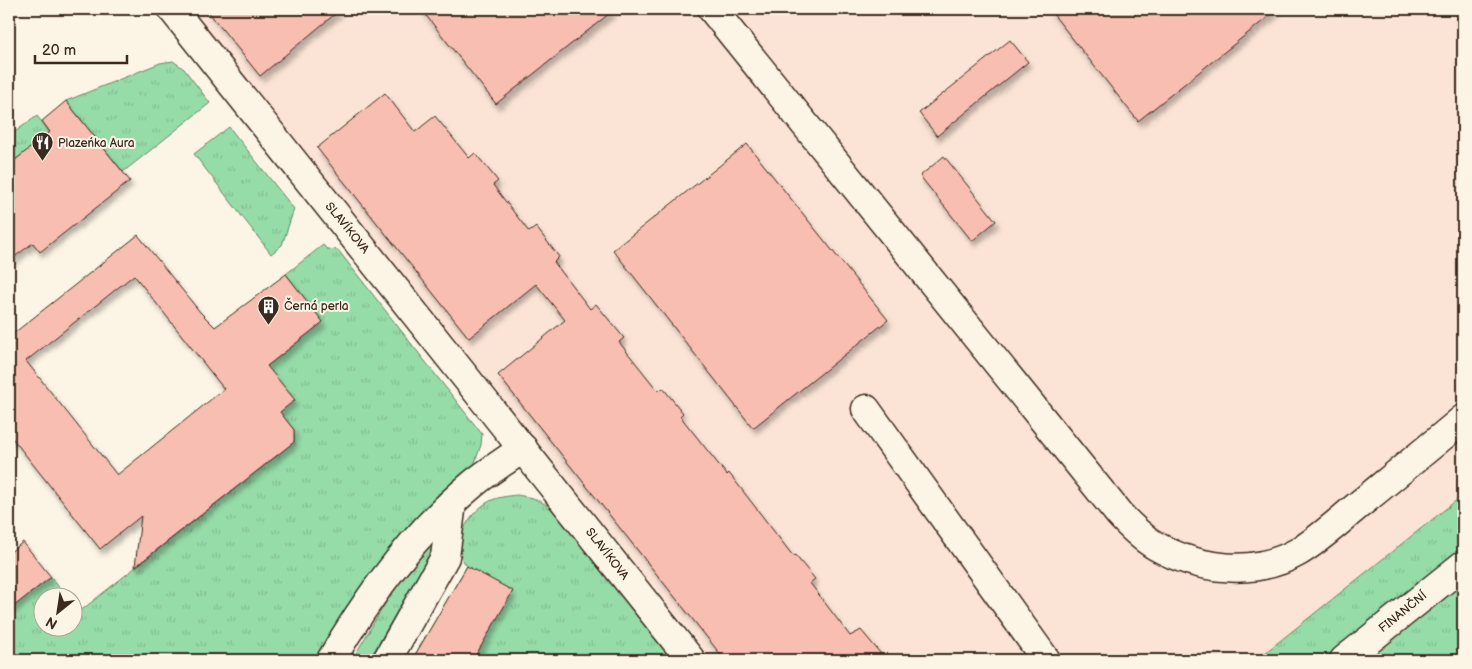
<svg xmlns="http://www.w3.org/2000/svg" width="1472" height="669" viewBox="0 0 1472 669" font-family="'Balsamiq Sans',sans-serif">
<defs>
<pattern id="grass-tufts" width="24" height="20" patternUnits="userSpaceOnUse" patternTransform="scale(1.25)"><rect width="24" height="20" fill="#96dca9"/><path d="M3 7l-1-3M5 7V3M7 7l1-3M15 17l-1-3M17 17v-4M19 17l1-3" fill="none" stroke="#82bd91"/></pattern>
<filter id="shadow"><feDropShadow dx="3" dy="5.5" stdDeviation="2.5" flood-color="#0004"/></filter>
</defs>
<rect width="100%" height="100%" fill="#fcf5e5"/>
<filter id="ink" filterUnits="userSpaceOnUse"><feTurbulence type="fractalNoise" baseFrequency=".02" numOctaves="2"/><feDisplacementMap in="SourceGraphic" scale="10" xChannelSelector="R" yChannelSelector="G"/><feConvolveMatrix kernelMatrix="1 2 1 2 8 2 1 2 1" color-interpolation-filters="sRGB"/></filter>
<g filter="url(#ink)">
<polygon fill="#fbe4d5" points="191,9 1463,9 1463,495 1256,660 712,660"/>
<g fill="url(#grass-tufts)" stroke="#688364">
<polygon points="173,61 184,69 210,103 123,172 66,101 160,63"/>
<polygon points="37,116 50,132 9,165 9,136"/>
<polygon points="229,127 294,209 282,245 271,254 194,154"/>
<polygon points="323,245 327,249 338,250 482,434 481,445 474,465 346,609 317,660 9,660 9,610 51,577 66,596 42,596 42,626 72,626 73,605 79,612 294,442 294,430 279,412 295,400 252,378 323,322 286,274"/>
<path d="M 517,495 L 533,498 L 553,508 L 675,660 L 412,660 L 467,566 C 449,546 468,512 490,501 C 498,497 508,496 517,495 Z"/>
<polygon points="1463,495 1463,556 1332,660 1256,660"/>
<polygon points="431,543 434,545 431,553 369,660 352,660 409,563"/>
<polygon points="1463,578 1463,660 1361,660"/>
</g>
<g fill="#f8beb1" stroke="#3b2a1e" fill-rule="evenodd" filter="url(#shadow)">
<polygon points="206,9 341,9 260,76"/>
<polygon points="421,9 615,9 496,104"/>
<polygon points="1049,9 1278,9 1138,121"/>
<polygon points="1010,40 1028,62 937,136 919,113"/>
<polygon points="385,93 415,132 435,116 469,158 475,153 498,181 493,185 529,232 536,227 559,257 554,262 590,309 596,304 624,338 619,342 658,391 663,388 683,413 680,416 727,475 729,473 793,556 795,555 815,579 810,583 850,636 861,630 886,660 725,660 498,375 565,320 536,284 469,338 317,148"/>
<polygon points="66,101 130,181 40,252 33,243 9,261 9,165 50,132 42,121"/>
<polygon points="747,144 888,320 753,428 613,250"/>
<polygon points="944,156 996,221 972,241 920,176"/>
<path d="M 138,235 L 200,312 L 215,327 L 286,274 L 323,322 L 267,366 L 295,400 L 280,412 L 294,430 L 294,442 L 135,567 L 141,516 L 100,549 L 9,434 L 9,337 ZM 134,275 L 224,389 L 117,475 L 26,361 Z"/>
<polygon points="23,542 51,577 9,610 9,553"/>
<polygon points="467,566 513,591 473,660 412,660"/>
</g>
<g fill="none" stroke-linecap="round" stroke-linejoin="round">
<defs>
<g id="minor">
<polyline points="172,9 691,660"/>
<path d="M 712,9 L 1119,514 C 1130,526 1142,538 1156,546 C 1199,570 1254,577 1298,552 C 1322,538 1344,516 1366,499 C 1399,472 1431,446 1463,419"/>
<polyline points="866,409 1046,660"/>
<path d="M 331,660 C 368,596 416,531 474,483 C 489,471 507,460 523,448"/>
<polyline points="387,660 445,557 452,503"/>
<polyline points="1344,660 1463,565"/>
</g>
</defs>
<use href="#minor" stroke="#3b2a1e" stroke-width="31"/>
<use href="#minor" stroke="#fcf5e5" stroke-width="28"/>
</g>
</g>
<defs>
<symbol id="restaurant-pin" viewBox="-11 -11 22 30"><path d="M0 17L-7.5 6A9.5 9.5 0 1 1 7.5 6Z" fill="#3b2a1e" stroke="#fcf5e5"/><path d="M-5-6h1v4h1v-4h1v4h1v-4h1v5L-1.5 .5V6h-2V.5L-5-1ZM5-6V6H3V1.5H1.5Q1.5-4 5-6Z" fill="#fff"/></symbol>
<symbol id="building-pin" viewBox="-11 -11 22 30"><path d="M0 17L-7.5 6A9.5 9.5 0 1 1 7.5 6Z" fill="#3b2a1e" stroke="#fcf5e5"/><path d="M-4-6H4V6H1V3H-1V6H-4ZM-2.5-4.3h1.7v1.8h-1.7ZM.8-4.3h1.7v1.8H.8ZM-2.5-1h1.7V.8h-1.7ZM.8-1h1.7V.8H.8Z" fill="#fff"/></symbol>
</defs>
<g fill-rule="evenodd">
<use href="#restaurant-pin" x="30" y="130" width="25" height="34"/>
<use href="#building-pin" x="256" y="294" width="25" height="34"/>
</g>
<g text-anchor="middle" dominant-baseline="central" stroke-width="4" stroke-linejoin="round" paint-order="stroke">
<g font-size="12" fill="#3b2a1e" stroke="#fcf5e5" text-anchor="start">
<text x="58" y="143">Plazeńka Aura</text>
<text x="284" y="306">Černá perla</text>
</g>
<g font-size="12" fill="#3b2a1e" stroke="#fcf5e5">
<text transform="translate(347 228) rotate(51)">SLAVÍKOVA</text>
<text transform="translate(607 554) rotate(52)">SLAVÍKOVA</text>
<text transform="translate(1403 612) rotate(-39)">FINANČNÍ</text>
</g>
</g>
<rect width="1472" height="669" fill="none" stroke="#fcf5e5" stroke-width="30"/>
<rect x="15" y="15" width="1442" height="639" fill="none" stroke="#3b2a1e" stroke-width="2" filter="url(#ink)"/>
<g transform="translate(58 612) rotate(210)"><circle r="24" fill="#fcf5e5" stroke="#afa495"/>
<path d="M0-4L9 19L0 12L-9 19Z" fill="#3b2a1e"/>
<text y="-8" font-size="14" font-weight="bold" text-anchor="middle" fill="#3b2a1e">N</text>
</g>
<path d="M35 55v8h92v-8" fill="none" stroke="#3b2a1e" stroke-width="2.5"/>
<text x="42" y="55" font-size="15" fill="#3b2a1e" stroke="#fcf5e5" stroke-width="4" paint-order="stroke">20 m</text>
</svg>
